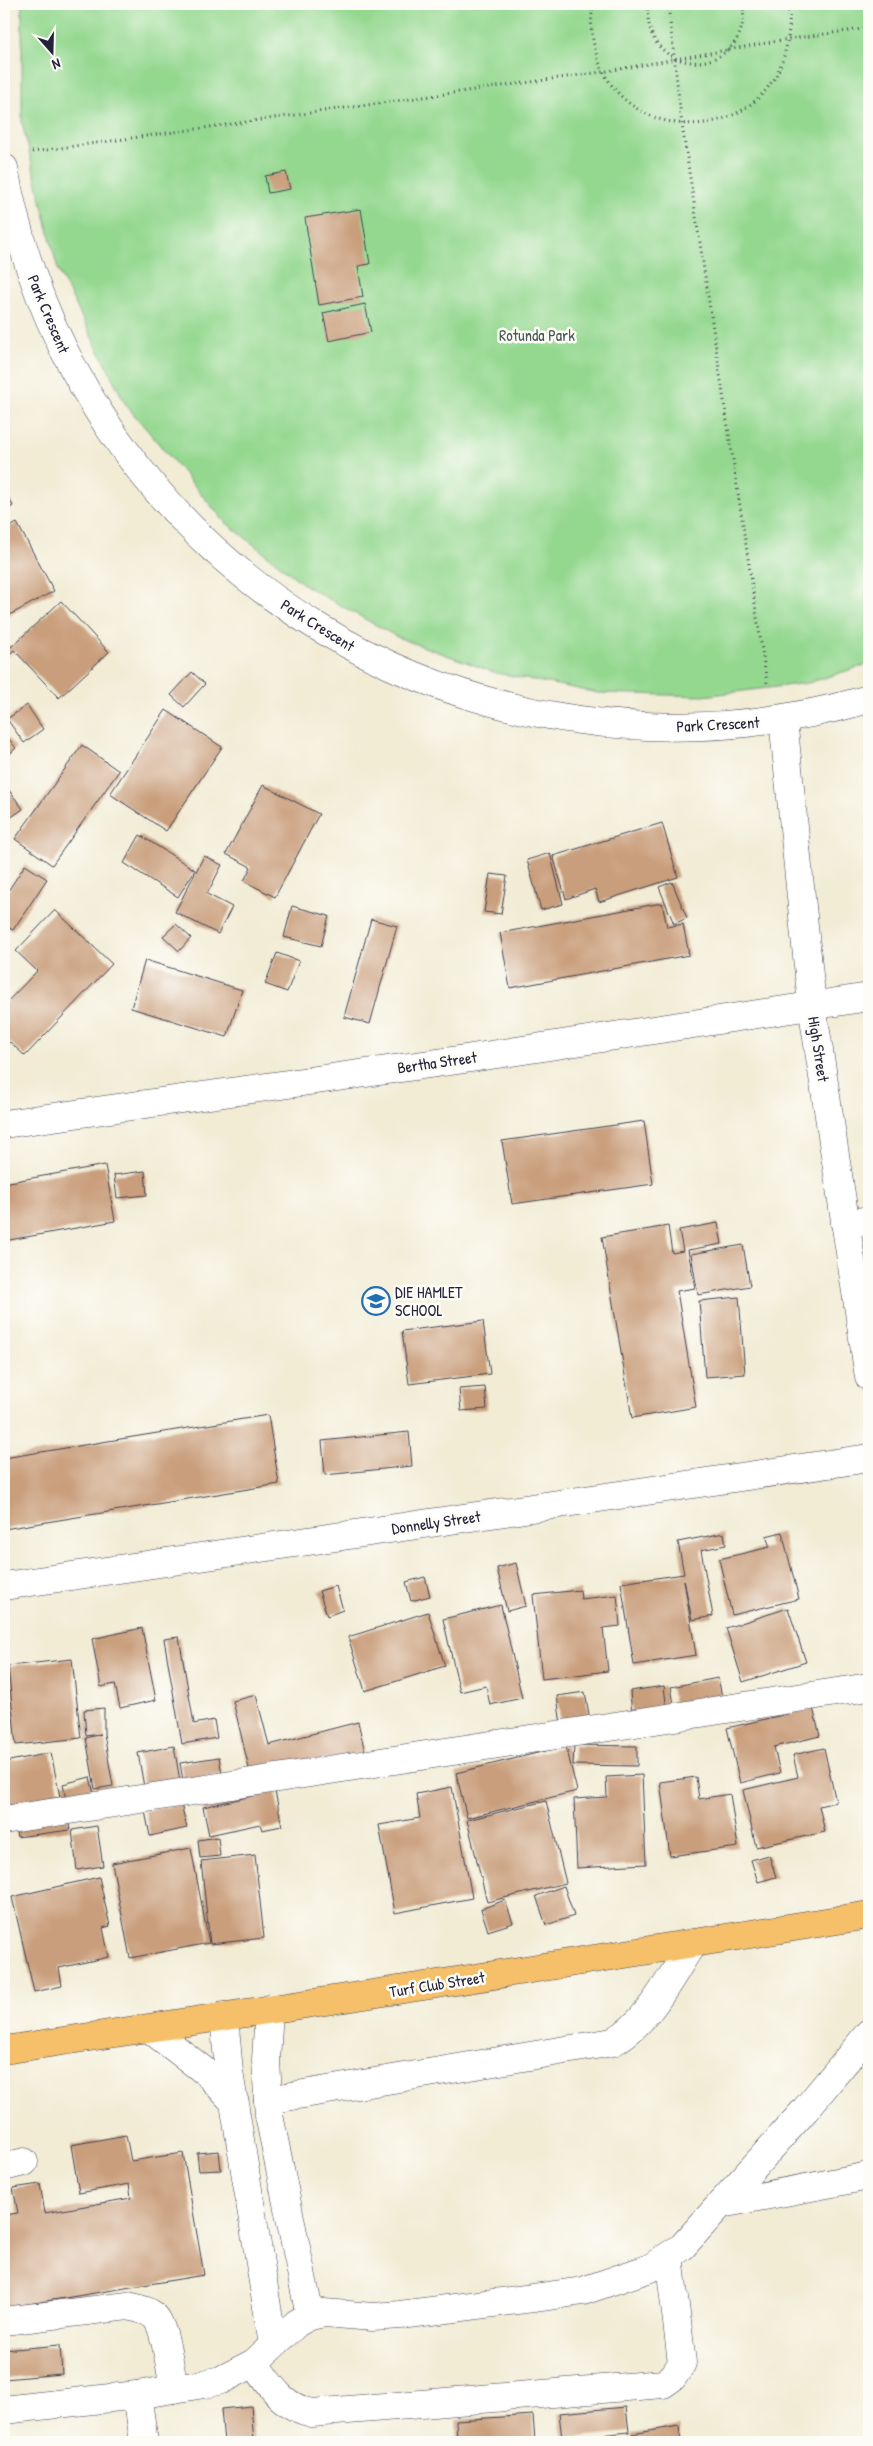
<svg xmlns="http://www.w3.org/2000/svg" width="873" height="2446" viewBox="0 0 873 2446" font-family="'Patrick Hand',sans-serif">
<rect width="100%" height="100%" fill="#fdfcf7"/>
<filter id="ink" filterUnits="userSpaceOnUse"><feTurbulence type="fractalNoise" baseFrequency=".02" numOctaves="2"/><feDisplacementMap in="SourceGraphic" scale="10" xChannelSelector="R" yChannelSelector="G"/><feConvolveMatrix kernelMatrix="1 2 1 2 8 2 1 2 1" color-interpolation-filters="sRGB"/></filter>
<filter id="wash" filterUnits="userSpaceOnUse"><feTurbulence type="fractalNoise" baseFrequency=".0096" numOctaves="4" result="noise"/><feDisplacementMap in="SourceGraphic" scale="20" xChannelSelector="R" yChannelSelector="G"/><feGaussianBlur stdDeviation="1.12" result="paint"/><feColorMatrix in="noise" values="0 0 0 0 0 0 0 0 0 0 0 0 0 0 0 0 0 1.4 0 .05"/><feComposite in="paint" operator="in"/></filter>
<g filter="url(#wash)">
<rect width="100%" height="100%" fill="#f2ecd5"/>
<polygon fill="#94d890" stroke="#5b7d66" points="22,4 869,4 869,664 808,683 703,696 598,693 496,673 397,637 306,586 224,521 126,405 58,270 22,123"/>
<g id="blocks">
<g fill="#c99e7b">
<polygon points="286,172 290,189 268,193 265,176"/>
<polygon points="361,209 370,264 358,266 363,297 319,305 305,218"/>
<polygon points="365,304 371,332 329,341 323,313"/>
<polygon points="4,490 13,506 4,511"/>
<polygon points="17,523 54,591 4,618 4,530"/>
<polygon points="61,601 109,652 59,698 14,650 4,660 4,640 11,647"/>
<polygon points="192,672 205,684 184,707 171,695"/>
<polygon points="27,705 43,729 24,743 7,719"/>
<polygon points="166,710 222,747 166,831 110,794"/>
<polygon points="4,733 16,748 4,759"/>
<polygon points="82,745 119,771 52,865 15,839"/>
<polygon points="263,785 319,814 275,897 244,881 251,867 226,854"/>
<polygon points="8,789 23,809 10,818 4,809 4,792"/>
<polygon points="662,823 678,877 599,902 595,889 566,899 553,856"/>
<polygon points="140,835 195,870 178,897 124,863"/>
<polygon points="550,853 563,904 541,910 527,860"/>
<polygon points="204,856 222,865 207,894 232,907 218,934 175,912"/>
<polygon points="25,865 47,879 13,930 4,925 4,897"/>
<polygon points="490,874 507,876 501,914 484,912"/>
<polygon points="672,882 687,918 674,924 659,887"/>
<polygon points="662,903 667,927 683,924 689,955 510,988 500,933"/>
<polygon points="292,906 329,916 321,946 284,937"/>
<polygon points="55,910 112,964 25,1056 10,1042 4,1048 4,1005 37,971 16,951"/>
<polygon points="371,919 397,926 370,1024 344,1017"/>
<polygon points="176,924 191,938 179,951 163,936"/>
<polygon points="277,953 299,961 287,992 265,984"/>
<polygon points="145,960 242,990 227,1037 131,1008"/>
<polygon points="644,1121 653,1184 512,1204 502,1141"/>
<polygon points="105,1165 115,1221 4,1241 4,1183"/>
<polygon points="145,1171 147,1195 117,1198 114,1175"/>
<polygon points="718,1223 722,1244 688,1250 695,1288 677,1291 696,1407 632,1418 602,1237 668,1226 672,1253 683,1251 679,1230"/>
<polygon points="743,1245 750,1286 698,1295 691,1254"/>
<polygon points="739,1297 745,1374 705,1377 699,1301"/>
<polygon points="483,1321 490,1374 409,1384 402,1331"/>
<polygon points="485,1387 487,1409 461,1411 459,1389"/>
<polygon points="268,1415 279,1484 4,1529 4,1458"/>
<polygon points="409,1432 412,1466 325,1475 322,1441"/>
<polygon points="782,1532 799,1599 732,1615 719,1559 770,1547 766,1536"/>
<polygon points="724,1533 726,1545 701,1550 713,1616 692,1620 684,1580 696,1655 634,1665 621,1583 684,1574 678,1542"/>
<polygon points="516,1563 526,1606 507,1611 497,1568"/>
<polygon points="425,1577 430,1596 411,1601 406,1582"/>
<polygon points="336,1586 343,1610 327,1616 319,1591"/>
<polygon points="580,1590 581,1599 617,1595 620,1626 603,1628 608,1671 542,1679 533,1595"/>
<polygon points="501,1605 522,1698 490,1705 486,1686 460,1692 443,1619"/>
<polygon points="788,1608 806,1662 743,1682 726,1628"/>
<polygon points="428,1612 445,1666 365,1691 348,1637"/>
<polygon points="142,1628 156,1700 120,1708 115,1684 101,1687 92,1639"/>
<polygon points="179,1637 194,1724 214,1720 217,1738 182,1744 164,1639"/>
<polygon points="72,1659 81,1738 16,1745 8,1666"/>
<polygon points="718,1678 723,1701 675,1710 671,1687"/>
<polygon points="664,1686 667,1711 632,1716 630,1691"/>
<polygon points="585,1692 590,1720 561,1725 557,1696"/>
<polygon points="256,1695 269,1745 358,1722 365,1752 250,1773 233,1701"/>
<polygon points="104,1708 104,1734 113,1786 95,1789 86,1738 101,1734 86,1736 84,1710"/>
<polygon points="813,1708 820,1736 774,1747 780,1773 740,1783 727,1728"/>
<polygon points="574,1745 637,1746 637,1766 573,1765"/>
<polygon points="174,1746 180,1781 144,1787 138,1753"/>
<polygon points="566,1746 577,1791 467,1818 456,1773"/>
<polygon points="824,1748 836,1802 819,1806 825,1832 756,1847 743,1790 798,1777 793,1755"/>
<polygon points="51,1753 60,1797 8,1808 4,1787 4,1762"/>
<polygon points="219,1757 222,1774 183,1781 180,1763"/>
<polygon points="642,1775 646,1864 577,1868 574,1799 607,1797 606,1777"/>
<polygon points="90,1777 94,1794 66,1800 63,1784"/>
<polygon points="696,1777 699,1799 730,1794 738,1847 670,1856 660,1782"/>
<polygon points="452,1787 472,1898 395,1913 379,1825 420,1818 416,1794"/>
<polygon points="275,1791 282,1826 262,1830 260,1824 209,1835 203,1807"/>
<polygon points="546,1801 566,1883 487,1902 467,1820"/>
<polygon points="181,1804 187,1828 150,1836 145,1811"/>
<polygon points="68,1818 70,1830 17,1837 15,1825"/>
<polygon points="97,1826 103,1866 77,1870 72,1830"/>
<polygon points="218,1837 220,1856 200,1858 198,1840"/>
<polygon points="191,1848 209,1943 130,1958 112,1863"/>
<polygon points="255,1855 264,1938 210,1944 201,1861"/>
<polygon points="769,1855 776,1877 758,1882 751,1860"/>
<polygon points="99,1877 110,1926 103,1928 109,1957 59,1968 62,1986 34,1992 12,1897"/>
<polygon points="564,1886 574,1916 546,1925 536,1896"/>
<polygon points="505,1900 513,1923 488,1931 481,1909"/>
<polygon points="126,2135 131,2161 183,2153 204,2275 4,2308 4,2215 18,2213 13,2188 40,2184 45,2213 131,2198 129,2184 79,2193 71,2145"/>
<polygon points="219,2151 221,2170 199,2171 197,2153"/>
<polygon points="60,2345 62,2374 4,2379 4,2350"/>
<polygon points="869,2364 869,2386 863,2365"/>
<polygon points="251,2406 254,2442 224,2442 221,2409"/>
<polygon points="626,2407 629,2432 562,2439 559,2413"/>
<polygon points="533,2415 535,2441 457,2442 456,2420"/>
<polygon points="679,2426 681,2442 633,2442 632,2434"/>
<polygon points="9,2437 10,2442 4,2442 4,2439"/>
</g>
</g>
</g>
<g filter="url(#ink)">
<use href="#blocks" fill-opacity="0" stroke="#414052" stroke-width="1"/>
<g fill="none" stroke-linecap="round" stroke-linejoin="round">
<defs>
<g id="minor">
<path d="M 4,168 C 78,571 477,811 869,699"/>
<polyline points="783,719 812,1005 869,1377"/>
<polyline points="4,1124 458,1060 869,997"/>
<polyline points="845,1224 869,1220"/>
<polyline points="4,1586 869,1458"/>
<polyline points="4,1820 869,1687"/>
<polyline points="269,2009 266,2060 269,2115 310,2316"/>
<polyline points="224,2016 229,2072 273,2344"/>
<polyline points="150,2029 207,2073 235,2103"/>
<path d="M 268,2100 L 613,2042 C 650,2021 670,1977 693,1943"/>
<polyline points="4,2167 24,2162"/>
<polyline points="721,2204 869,2176"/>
<path d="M 4,2321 L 128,2306 C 136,2308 148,2310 154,2316 C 165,2325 171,2374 174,2389"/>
<path d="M 254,2363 C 272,2387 281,2406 312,2413 L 663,2384 L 673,2377 L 682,2363 L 669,2256"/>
<polyline points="137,2395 144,2442"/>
<polyline points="4,2410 137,2395 204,2384 221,2380 254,2363 297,2323 310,2316 324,2313 373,2317 400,2315 541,2297 583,2291 650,2268 682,2247 805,2110 869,2033"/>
</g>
<polyline id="major" points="4,2050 450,1982 869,1915"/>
</defs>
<use href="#minor" stroke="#414052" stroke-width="29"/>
<use href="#major" stroke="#414052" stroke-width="29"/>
<g stroke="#414052" stroke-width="3" stroke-dasharray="1 4" stroke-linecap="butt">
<path d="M 594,4 C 589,21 592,40 597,56 C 625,146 756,147 784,56 C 788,40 792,20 787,4"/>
<path d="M 648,4 C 641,84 752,79 743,4"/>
<polyline points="668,4 682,125 767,683"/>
<polyline points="32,152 602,72 789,39 869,28"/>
</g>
<use href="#minor" stroke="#fff" stroke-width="28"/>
<use href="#major" stroke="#f6c06b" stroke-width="28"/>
</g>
</g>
<defs>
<symbol id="school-ring" viewBox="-11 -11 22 22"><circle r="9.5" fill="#fdfcf7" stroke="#1f6fb2" stroke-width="1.5"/><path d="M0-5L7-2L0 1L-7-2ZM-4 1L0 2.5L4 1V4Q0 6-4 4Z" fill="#1f6fb2"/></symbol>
</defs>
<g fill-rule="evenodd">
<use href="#school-ring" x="360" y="1285" width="32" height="32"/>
</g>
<g text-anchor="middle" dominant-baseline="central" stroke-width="5" stroke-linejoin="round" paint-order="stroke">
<g font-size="16" fill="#22223b" stroke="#fdfcf7">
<text transform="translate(49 314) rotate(67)">Park Crescent</text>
<text transform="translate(318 625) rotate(32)">Park Crescent</text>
<text transform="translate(718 724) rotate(-3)">Park Crescent</text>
<text transform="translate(819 1049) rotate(81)">High Street</text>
<text transform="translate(437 1062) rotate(-8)">Bertha Street</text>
<text transform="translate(436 1522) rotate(-8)">Donnelly Street</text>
<text transform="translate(437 1984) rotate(-9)">Turf Club Street</text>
</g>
<g font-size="16" fill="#445954" stroke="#fdfcf7">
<text x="537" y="335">Rotunda Park</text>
</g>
<g font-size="16" fill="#22223b" stroke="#fdfcf7" text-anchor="start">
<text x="395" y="1292">DIE HAMLET<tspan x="395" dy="18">SCHOOL</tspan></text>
</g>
</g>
<rect width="873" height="2446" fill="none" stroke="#fdfcf7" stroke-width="20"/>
<g transform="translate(52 52) rotate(160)" stroke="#fdfcf7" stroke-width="4" paint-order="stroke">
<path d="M0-4L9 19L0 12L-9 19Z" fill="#22223b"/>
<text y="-8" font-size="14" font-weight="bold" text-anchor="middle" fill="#22223b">N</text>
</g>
</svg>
